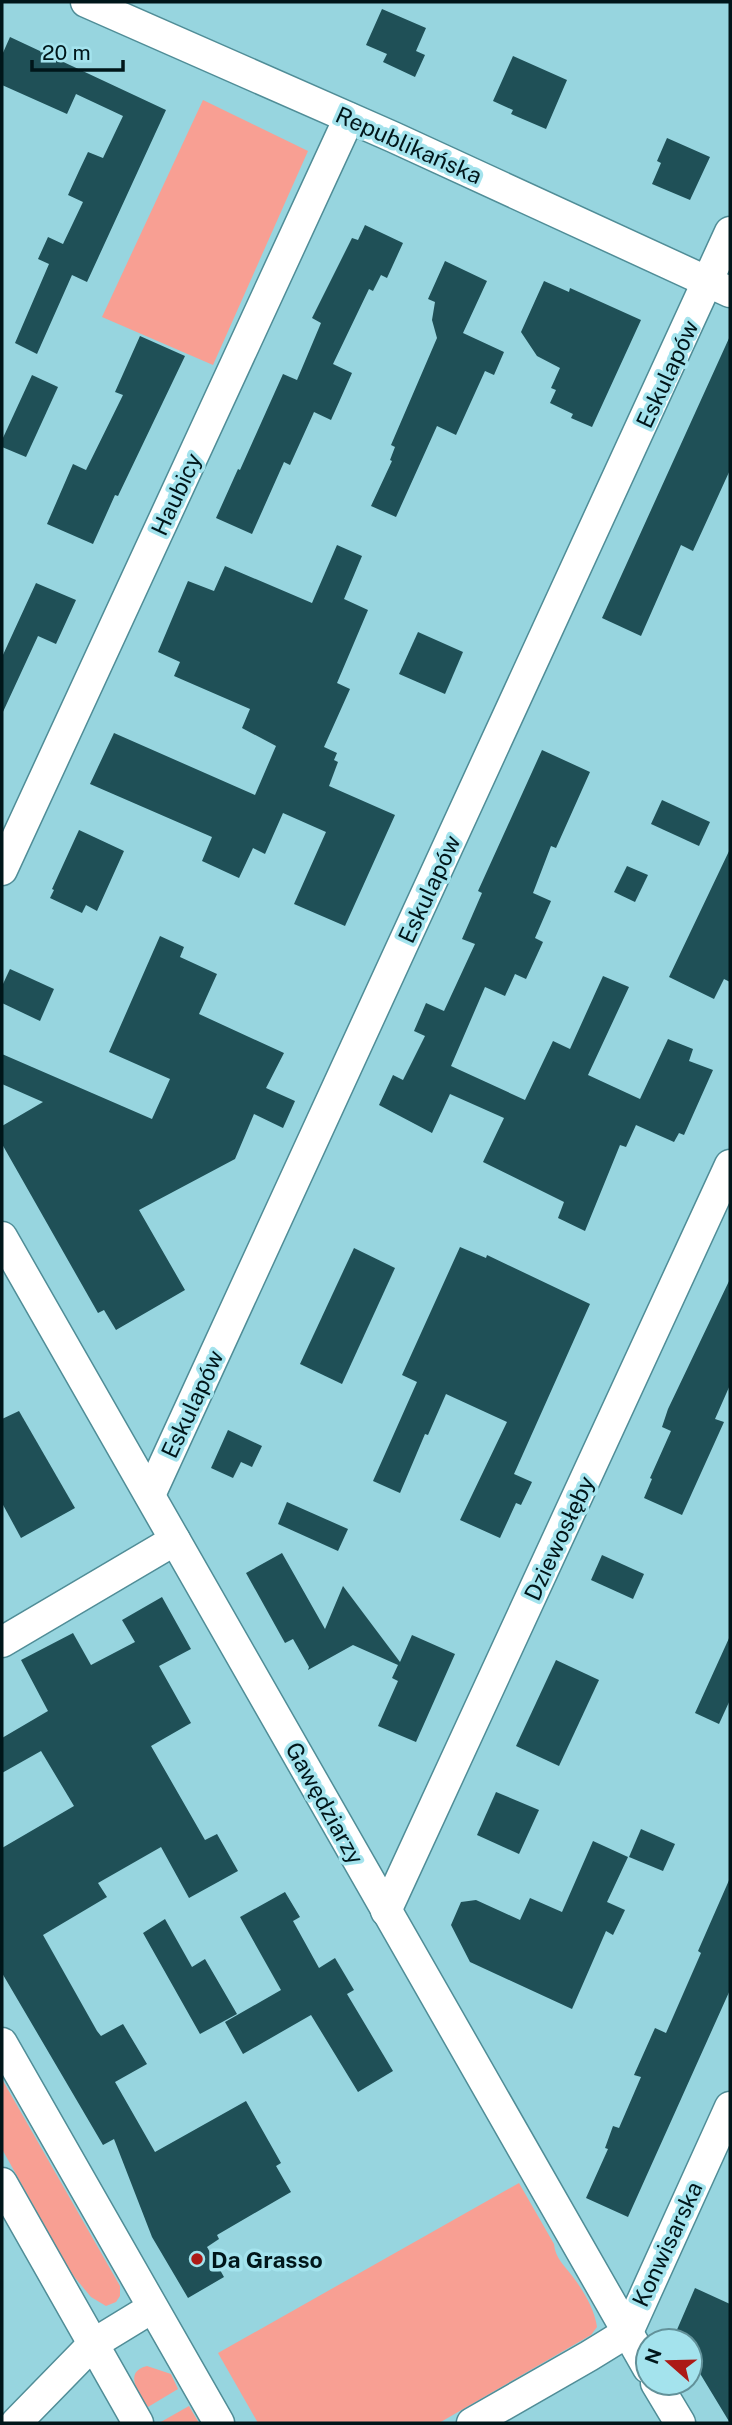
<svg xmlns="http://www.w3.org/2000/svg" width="732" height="2425" viewBox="0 0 732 2425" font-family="'Public Sans',sans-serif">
<rect width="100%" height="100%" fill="#97d5df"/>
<g fill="#f89f93">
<polygon points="203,100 308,151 213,365 102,317"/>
<polygon points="2,2079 120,2286 120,2296 116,2302 106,2306 91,2297 71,2273 2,2149"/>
<path d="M 519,2183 L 554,2244 C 555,2258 565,2266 573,2277 C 583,2290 595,2310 597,2327 L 591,2335 L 439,2423 L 258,2423 L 218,2353 Z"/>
<path d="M 147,2366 L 171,2374 L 178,2389 L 148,2407 C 140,2394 122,2372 147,2366 Z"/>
<polygon points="189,2406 199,2423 159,2423"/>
</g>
<g fill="#1f5057">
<polygon points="382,9 426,28 416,51 425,55 415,77 383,62 387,54 366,45"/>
<polygon points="10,37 166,110 87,282 72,275 37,354 15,343 49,264 38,259 48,237 63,244 83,202 68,195 79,171 88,152 103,158 123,116 76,94 67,114 2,85 2,55"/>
<polygon points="513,56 567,80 546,129 511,114 513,110 493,101"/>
<polygon points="667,138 710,157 690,200 652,184 661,163 657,161"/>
<polygon points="365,225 403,243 387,278 381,275 373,291 369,289 333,364 352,373 331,420 314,412 290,465 284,462 252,534 216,518 238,469 240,470 283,374 297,380 321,323 312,318 352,238 358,240"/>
<polygon points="445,261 487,281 463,333 504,352 494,375 485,371 456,435 437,426 396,517 371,506 392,461 390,460 395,447 391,445 437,338 432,320 435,302 428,299"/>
<polygon points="544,281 569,292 570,288 641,320 592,427 571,418 573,414 550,403 556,390 551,388 560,368 537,356 521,332"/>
<polygon points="140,336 185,356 118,496 115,495 93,544 47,524 73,464 86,470 123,395 115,392"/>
<polygon points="730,336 730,470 693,551 681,545 641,636 602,618"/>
<polygon points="32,375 58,387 26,457 2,447 2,440"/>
<polygon points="337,545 362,556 344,599 368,610 337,683 350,689 324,747 337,753 334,760 338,762 329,786 395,815 345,926 294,904 326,832 283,813 265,854 253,848 239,878 202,861 212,837 90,784 114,733 255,795 276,746 242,728 250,709 174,676 180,662 158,652 188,581 214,591 225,566 312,603"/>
<polygon points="36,583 76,600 56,644 38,636 2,714 2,657"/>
<polygon points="418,632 463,652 445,694 399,674"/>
<polygon points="542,750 590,772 556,848 551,846 533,893 551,901 535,938 543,942 526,979 515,974 505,996 485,987 451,1066 525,1100 553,1041 570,1049 603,976 629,987 588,1075 640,1099 668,1039 693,1049 689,1061 713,1070 684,1135 679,1133 674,1142 636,1125 626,1147 620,1145 585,1231 558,1218 564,1202 483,1162 504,1118 450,1094 432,1133 379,1105 393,1075 403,1080 425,1036 414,1031 426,1003 444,1011 475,944 462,939 482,893 478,891"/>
<polygon points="662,800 710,822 699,846 651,824"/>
<polygon points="79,830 124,851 97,911 86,905 82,913 50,898 54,890 52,889"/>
<polygon points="730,849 730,982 724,979 714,999 669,977"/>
<polygon points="627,866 648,875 635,902 614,892"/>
<polygon points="160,936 184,947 180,957 217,974 199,1014 284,1053 266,1088 295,1101 283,1128 254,1114 235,1159 139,1210 185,1290 116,1330 104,1310 98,1313 2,1144 2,1126 43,1102 2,1084 2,1054 152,1119 170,1079 109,1052"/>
<polygon points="10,969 54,989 40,1021 2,1003 2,986"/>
<polygon points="460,1247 486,1258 487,1255 590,1304 514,1474 532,1482 521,1505 516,1503 500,1538 460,1520 507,1422 446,1394 428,1435 425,1434 400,1493 373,1481 417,1382 402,1375"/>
<polygon points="354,1248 395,1268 342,1384 300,1364"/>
<polygon points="730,1279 730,1385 715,1419 724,1422 682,1515 644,1498 652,1479 650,1478 671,1431 662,1427 668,1409"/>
<polygon points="19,1411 75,1508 21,1538 2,1503 2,1419"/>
<polygon points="228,1430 262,1446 252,1467 241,1462 233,1478 211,1468"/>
<polygon points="287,1502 348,1529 338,1551 278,1524"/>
<polygon points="282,1553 325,1629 343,1586 400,1662 412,1635 455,1654 416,1742 378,1726 398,1681 392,1678 398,1665 353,1645 308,1670 309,1667 293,1639 285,1643 246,1573"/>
<polygon points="602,1555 644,1574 633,1599 591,1580"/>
<polygon points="162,1597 191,1649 159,1666 191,1723 151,1746 205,1840 217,1834 238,1871 189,1898 161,1847 98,1883 107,1897 43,1935 97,2031 101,2036 123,2024 147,2064 115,2082 155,2152 246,2101 281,2163 276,2166 291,2192 217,2235 219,2239 207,2247 224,2277 188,2298 152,2237 114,2139 103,2145 2,1973 2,1848 74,1806 41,1751 2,1773 2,1738 48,1711 21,1660 73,1633 91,1665 135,1642 122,1620"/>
<polygon points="730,1636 730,1700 719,1724 695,1713"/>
<polygon points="556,1660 599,1680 559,1766 516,1746"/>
<polygon points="496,1792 539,1810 519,1854 477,1835"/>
<polygon points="641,1829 675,1844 663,1871 629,1857"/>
<polygon points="593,1841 628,1857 607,1902 625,1910 613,1935 606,1931 572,2009 470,1962 451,1925 461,1902 476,1900 520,1920 530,1898 562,1912"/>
<polygon points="730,1878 730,1990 628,2217 586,2198 608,2149 605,2148 613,2126 619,2128 641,2077 634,2075 655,2028 666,2033 701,1953 698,1951"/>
<polygon points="285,1892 300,1917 293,1921 319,1968 335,1958 354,1990 347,1994 393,2071 358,2092 311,2015 243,2054 225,2022 281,1990 240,1917"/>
<polygon points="165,1919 192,1967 205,1959 237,2014 200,2034 143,1933"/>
<polygon points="695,2288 730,2304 730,2423 690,2357 690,2341 681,2341 676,2332"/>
</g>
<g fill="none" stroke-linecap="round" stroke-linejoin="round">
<defs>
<g id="minor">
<polyline points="86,2 393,137 730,292"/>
<polyline points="2,870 349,118"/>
<polyline points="2,1237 648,2368"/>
<polyline points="150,1495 730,232"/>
<polyline points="2,1642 175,1540"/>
<polyline points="386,1911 730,1165"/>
<polyline points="2,2043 219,2423"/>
<polyline points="2,2183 138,2423"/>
<polyline points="656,2383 680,2423"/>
<polyline points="16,2423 93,2344 152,2308"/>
<polyline points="472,2423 589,2356 628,2332 730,2107"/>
</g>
</defs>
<use href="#minor" stroke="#508d97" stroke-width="33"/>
<use href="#minor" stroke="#fff" stroke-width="30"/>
</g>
<circle fill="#ac1a16" stroke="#a4e3ed" stroke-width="2.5" cx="197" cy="2259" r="7"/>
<g text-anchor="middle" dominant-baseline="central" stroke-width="7" stroke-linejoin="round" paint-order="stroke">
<g font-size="23" fill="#00161a" stroke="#a4e3ed">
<text transform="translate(409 145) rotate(24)">Republikańska</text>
<text transform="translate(667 374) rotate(-65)">Eskulapów</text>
<text transform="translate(176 494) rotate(-65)">Haubicy</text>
<text transform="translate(429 889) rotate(-65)">Eskulapów</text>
<text transform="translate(192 1404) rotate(-65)">Eskulapów</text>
<text transform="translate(559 1538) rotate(-65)">Dziewosłęby</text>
<text transform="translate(325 1803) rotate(61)">Gawędziarzy</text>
<text transform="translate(667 2244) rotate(-65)">Konwisarska</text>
</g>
<g font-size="23" font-weight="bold" fill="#00161a" stroke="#a4e3ed" text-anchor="start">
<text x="211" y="2259">Da Grasso</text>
</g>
</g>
<rect width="732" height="2425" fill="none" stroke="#00161a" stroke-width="7"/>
<g transform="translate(669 2362) rotate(290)"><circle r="33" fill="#a4e3ed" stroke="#629199" stroke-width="2"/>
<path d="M0-5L12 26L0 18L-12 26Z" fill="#ac1a16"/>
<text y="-10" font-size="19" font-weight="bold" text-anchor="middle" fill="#00161a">N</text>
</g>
<path d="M32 60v10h91v-10" fill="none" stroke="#00161a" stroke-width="3.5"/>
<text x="42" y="60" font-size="21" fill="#00161a" stroke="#a4e3ed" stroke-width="5" paint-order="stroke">20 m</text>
</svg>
